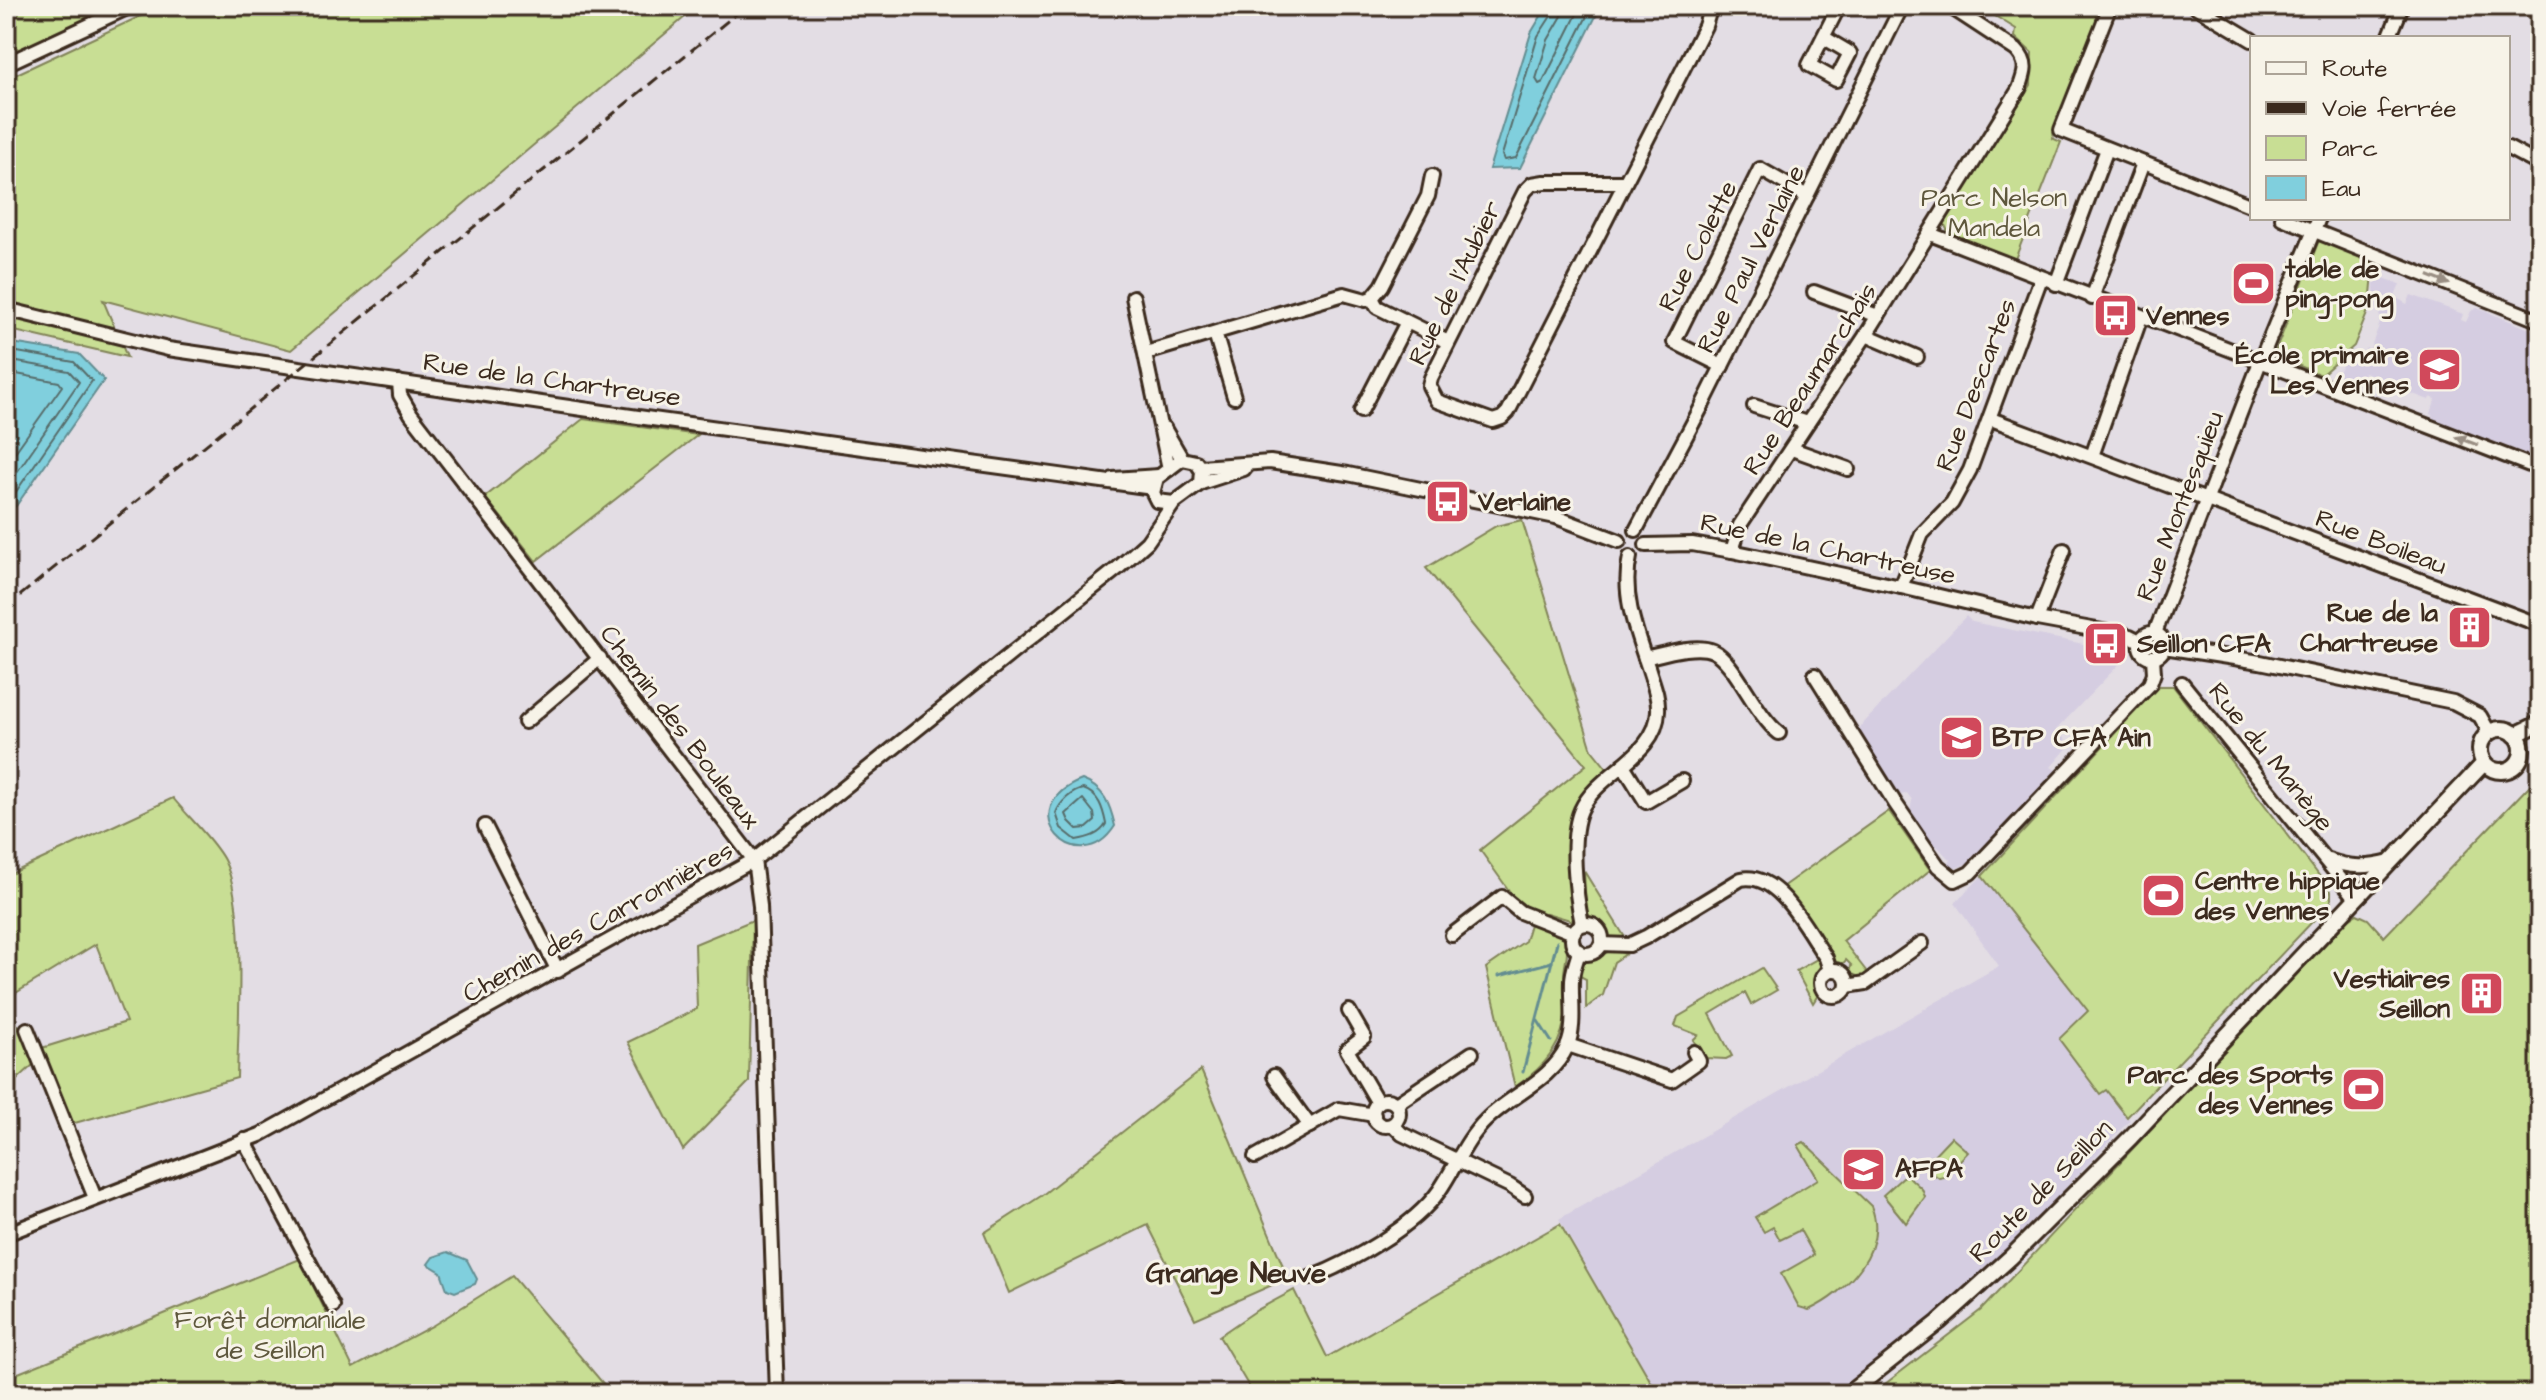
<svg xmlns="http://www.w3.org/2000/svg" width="2546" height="1400" viewBox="0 0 2546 1400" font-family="'Architects Daughter',sans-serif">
<rect width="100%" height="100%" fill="#e3dde4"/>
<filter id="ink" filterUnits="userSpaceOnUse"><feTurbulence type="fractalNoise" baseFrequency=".0125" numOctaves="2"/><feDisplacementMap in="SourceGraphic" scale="16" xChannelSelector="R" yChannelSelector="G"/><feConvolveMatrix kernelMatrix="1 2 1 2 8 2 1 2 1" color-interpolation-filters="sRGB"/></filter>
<g filter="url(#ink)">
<g fill="#d5cde1">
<polygon points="2378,276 2400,284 2395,297 2407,304 2411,295 2463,314 2461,320 2466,322 2471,311 2477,308 2540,333 2540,461 2434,421 2431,413 2436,399 2430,397 2429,400 2378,381 2379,377 2364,372 2359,385 2336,377 2340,368 2357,351 2364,353 2366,348 2370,349 2382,318 2379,316 2381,311 2375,308 2374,284"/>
<polygon points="1966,616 1972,622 2119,651 2127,656 2056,730 2070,745 2051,767 2056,770 1967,864 1956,868 1946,866 1950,860 1937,846 1934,847 1910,812 1912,800 1907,793 1902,795 1892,786 1855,732"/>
<polygon points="1982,876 2089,1012 2060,1039 2100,1094 2106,1090 2130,1120 1995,1262 1945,1310 1840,1394 1658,1394 1559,1219 1999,966 1955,903"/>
</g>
<g fill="#c8de94" stroke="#828459" stroke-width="2">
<polygon points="6,6 114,6 6,57"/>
<polygon points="162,6 698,6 291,350 103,300 127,357 6,329 6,79"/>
<polygon points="1979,6 2104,6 2052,138 2061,142 2015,259 1949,234 1944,223 2031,85 2032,53 2015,37 2016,29"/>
<polygon points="2319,240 2374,261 2370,306 2354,346 2321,375 2274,355"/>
<polygon points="583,419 698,435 536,561 485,497"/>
<polygon points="1522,520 1592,750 1608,770 1595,779 1581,799 1577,922 1546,913 1542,919 1525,913 1480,850 1586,765 1426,568 1496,526"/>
<polygon points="2159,686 2173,686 2331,891 2331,902 2127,1117 2106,1090 2100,1094 2059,1039 2088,1011 1982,876"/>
<polygon points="2540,783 2540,1387 2533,1394 1872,1394 1981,1310 2349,919 2357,914 2368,919 2384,937 2530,785"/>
<path d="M 173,798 C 189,818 212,838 224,860 C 247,904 238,1025 237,1078 L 71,1124 L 42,1048 L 126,1022 L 96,944 L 14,994 L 6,976 L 6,876 Z"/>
<polygon points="1889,811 1930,870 1843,941 1870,976 1863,979 1846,971 1852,966 1846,960 1841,966 1834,962 1782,887"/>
<polygon points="1584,871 1626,939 1622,942 1610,939 1590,917 1586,910"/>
<polygon points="753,920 749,1082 683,1150 628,1042 697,1009 695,944"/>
<path d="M 1530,924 L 1565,936 C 1569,956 1566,955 1564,973 C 1564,984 1566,994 1566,1005 C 1565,1044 1546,1066 1515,1087 L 1486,968 L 1525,941 Z"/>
<polygon points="1612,950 1626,954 1614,962 1603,995 1586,1008 1586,979 1578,975 1582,964"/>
<polygon points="1819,958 1821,963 1816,978 1818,995 1813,1003 1796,971"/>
<polygon points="1762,968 1777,990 1751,1005 1745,993 1710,1014 1732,1056 1726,1059 1705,1058 1693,1040 1698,1035 1675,1026 1678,1017"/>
<polygon points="18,1025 34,1064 6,1090 6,1027"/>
<polygon points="1201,1070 1288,1278 1195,1319 1148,1225 1009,1293 984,1233 1041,1196"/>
<polygon points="1951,1137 1968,1152 1944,1177 1939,1178 1932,1173 1929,1160"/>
<path d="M 1804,1142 L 1871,1206 C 1889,1249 1846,1293 1809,1310 L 1799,1307 L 1781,1274 L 1814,1255 L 1800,1230 L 1780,1240 L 1773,1227 L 1764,1232 L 1755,1217 L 1818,1179 L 1798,1145 Z"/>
<polygon points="1904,1176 1908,1176 1922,1189 1925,1197 1906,1223 1883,1195"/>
<polygon points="1560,1224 1658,1394 1247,1394 1251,1390 1219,1336 1257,1310 1294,1290 1327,1357"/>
<polygon points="300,1259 353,1368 432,1326 512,1276 612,1394 6,1394 6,1378"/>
</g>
<g fill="#80cfdd" stroke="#648d91" stroke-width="2">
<polygon points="1547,6 1601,6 1520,168 1489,169 1531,33"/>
<polygon points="6,342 79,354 104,380 16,506 6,511"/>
<path d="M 1082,780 C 1104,788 1110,804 1115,826 C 1078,884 1008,808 1082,780 Z"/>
<polygon points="448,1252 467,1260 477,1279 475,1284 455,1292 447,1289 441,1272 428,1264 433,1257"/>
</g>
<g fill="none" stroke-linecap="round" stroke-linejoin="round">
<g stroke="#576c6a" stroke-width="2">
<polyline points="1554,6 1553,13 1538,36 1502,155 1504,160 1516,158 1592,6"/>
<polyline points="1564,6 1562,16 1548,40 1536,79 1539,84 1543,82 1581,6"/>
<polyline points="6,350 74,362 92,381 11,499 6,502"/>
<polyline points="6,360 69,371 79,382 6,488"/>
<polyline points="6,372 59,382 62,386 6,465"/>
<path d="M 1083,789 C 1099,794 1103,809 1106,824 C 1100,835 1088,838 1076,840 L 1061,828 L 1056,813 C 1060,802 1072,791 1083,789 Z"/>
<polygon points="1083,799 1094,813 1095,821 1087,828 1077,829 1069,821 1066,814"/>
</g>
<g stroke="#648d91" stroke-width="3">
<polyline points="1499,976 1552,962"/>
<polyline points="1538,1021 1551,1041"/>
<polyline points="1523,1072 1557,942"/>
</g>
<defs>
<g id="minor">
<polyline points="2110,6 2061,130 2252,206"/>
<polyline points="2195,6 2252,40"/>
<polyline points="2534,6 2540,8"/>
<polyline points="1823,37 1850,53 1836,80 1809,65 1839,6"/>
<polyline points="2389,38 2402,6"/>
<polyline points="6,64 131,6"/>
<polyline points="2508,148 2540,165"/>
<polyline points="1624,182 1544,182 1532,184 1525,191 1431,378 1429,386 1437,401 1493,421 1502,418 1508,412 1705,26 1711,6"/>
<polyline points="2282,218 2540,321"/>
<polyline points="1930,234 2540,469"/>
<polyline points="2056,284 2107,149"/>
<polyline points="1814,292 1878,316"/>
<polyline points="1133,297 1169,469"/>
<polyline points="1372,298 1382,286 1428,196 1432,176"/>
<polyline points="2092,298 2143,163"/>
<polyline points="6,309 168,349 638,417 1153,488"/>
<polyline points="1215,333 1234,397"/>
<polyline points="1866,335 1917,357"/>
<polyline points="1146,353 1344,294 1366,300 1372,298 1377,307 1448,342"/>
<polyline points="1722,366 1674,342 1760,169 1807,196"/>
<polyline points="399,382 400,395 411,414 754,860 760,906 777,1394"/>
<polyline points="1754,406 1807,423"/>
<polyline points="1361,411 1407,322"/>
<polyline points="1991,419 2540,625"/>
<polyline points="1164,428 1182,459"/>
<polyline points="1792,449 1848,469"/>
<polyline points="2092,456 2141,317"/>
<polygon points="1182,459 1196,462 1202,471 1201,483 1174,503 1157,501 1153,493 1157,478"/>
<polyline points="1200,467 1270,462 1348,474 1556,517 1619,541"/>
<polyline points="1113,479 1159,476"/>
<polyline points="1201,483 1244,469"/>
<polyline points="1636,530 1702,406 1902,6"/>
<polyline points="1646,545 1692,544 1732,551 1901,587 2037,619 2130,636 2140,641"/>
<path d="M 1732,551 L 1740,525 L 1866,335 L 2019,89 C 2025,73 2029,63 2016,50 L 1949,6"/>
<polyline points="1901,587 1922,534 1952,503 1970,470 2041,278"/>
<polyline points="2037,619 2064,550"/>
<circle cx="2152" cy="645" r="12"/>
<polyline points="2155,633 2260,362 2319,218"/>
<polyline points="2164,647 2260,662 2453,702 2480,716 2489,732"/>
<path d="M 1645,658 C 1662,654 1696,643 1713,651 C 1735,661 1755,715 1779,733"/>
<polyline points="1815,675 1895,803 1938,866 1955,880 1970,873 2150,684 2154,673 2153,658"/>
<polyline points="2182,683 2356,898"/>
<polyline points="525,722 600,658"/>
<polyline points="1623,765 1646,802 1682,781"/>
<polyline points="485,826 558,971"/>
<path d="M 2328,860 C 2351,868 2367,868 2390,862"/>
<path d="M 1582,924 C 1576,895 1569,837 1581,810 C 1598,772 1657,756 1658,711 C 1659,697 1653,683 1649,670 C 1637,634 1621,595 1630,557"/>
<circle cx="1587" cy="939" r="15"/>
<polyline points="1452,935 1502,897 1520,912 1573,933"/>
<path d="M 1601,944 L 1629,945 L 1646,937 L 1741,879 C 1779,871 1807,931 1826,958 L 1830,970"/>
<circle cx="1834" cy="983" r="13"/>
<polyline points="1847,986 1866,983 1922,943"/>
<polyline points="1349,1011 1364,1037 1347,1050 1378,1103"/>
<polyline points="27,1029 95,1198"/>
<polyline points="1568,1045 1672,1080 1699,1061 1694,1052"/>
<polyline points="1274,1076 1310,1126"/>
<circle cx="1386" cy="1113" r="13"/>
<polyline points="1396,1104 1472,1053"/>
<polyline points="1393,1125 1402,1134 1510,1186 1525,1196"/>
<polyline points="244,1140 333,1306"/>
<polyline points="1255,1157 1339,1109 1374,1115"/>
<polyline points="6,1234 260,1135 754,860 1118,568 1147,542 1174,503"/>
<path d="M 1310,1278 C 1351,1262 1414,1227 1439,1191 C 1455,1168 1466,1139 1486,1120 C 1512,1094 1551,1081 1567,1047 C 1576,1027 1571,1002 1572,981 C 1572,970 1577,961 1579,951"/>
<polyline points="1112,1394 1117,1391"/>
</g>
<g id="tertiary">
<circle cx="2501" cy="750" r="21"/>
<polyline points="2515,735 2540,723"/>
<polyline points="1848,1394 1939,1322 2011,1257 2131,1137 2484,763"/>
</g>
</defs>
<use href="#minor" stroke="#3b2a1e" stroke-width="18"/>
<use href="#tertiary" stroke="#3b2a1e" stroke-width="20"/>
<use href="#minor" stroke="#f7f3e8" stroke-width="12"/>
<use href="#tertiary" stroke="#f7f3e8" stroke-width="14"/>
<polyline stroke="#3b2a1e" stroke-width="3" stroke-dasharray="12 6" stroke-linecap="butt" points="6,607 746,6"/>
</g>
<defs><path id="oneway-solid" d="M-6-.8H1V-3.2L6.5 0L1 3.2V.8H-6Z" transform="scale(2)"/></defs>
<g fill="#998e83">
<use href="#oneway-solid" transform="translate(2439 280) rotate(22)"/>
<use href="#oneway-solid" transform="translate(2467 441) rotate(-159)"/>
</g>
</g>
<defs>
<symbol id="stadium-square" viewBox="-11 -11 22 22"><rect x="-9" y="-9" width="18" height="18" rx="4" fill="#d1495b" stroke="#f7f3e8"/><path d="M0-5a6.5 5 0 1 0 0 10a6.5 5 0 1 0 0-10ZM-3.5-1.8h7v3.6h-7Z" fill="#fff"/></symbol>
<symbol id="bus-square" viewBox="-11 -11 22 22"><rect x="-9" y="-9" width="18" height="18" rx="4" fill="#d1495b" stroke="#f7f3e8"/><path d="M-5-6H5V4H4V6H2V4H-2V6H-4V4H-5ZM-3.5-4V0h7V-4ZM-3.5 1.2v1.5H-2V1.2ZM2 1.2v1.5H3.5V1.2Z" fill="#fff"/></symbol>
<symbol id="school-square" viewBox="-11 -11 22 22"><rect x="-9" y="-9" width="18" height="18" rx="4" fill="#d1495b" stroke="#f7f3e8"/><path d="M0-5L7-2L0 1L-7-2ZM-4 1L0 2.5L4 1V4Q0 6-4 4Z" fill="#fff"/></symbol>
<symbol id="building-square" viewBox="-11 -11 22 22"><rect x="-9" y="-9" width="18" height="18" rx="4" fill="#d1495b" stroke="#f7f3e8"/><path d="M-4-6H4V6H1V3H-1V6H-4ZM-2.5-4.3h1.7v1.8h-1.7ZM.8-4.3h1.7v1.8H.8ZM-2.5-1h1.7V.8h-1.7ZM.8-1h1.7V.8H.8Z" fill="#fff"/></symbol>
<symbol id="university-square" viewBox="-11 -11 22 22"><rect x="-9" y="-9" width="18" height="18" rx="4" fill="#d1495b" stroke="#f7f3e8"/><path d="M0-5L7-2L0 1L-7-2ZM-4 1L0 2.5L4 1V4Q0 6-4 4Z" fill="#fff"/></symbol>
</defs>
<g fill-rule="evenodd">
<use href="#stadium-square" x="2228" y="258" width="51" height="51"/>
<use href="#bus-square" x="2090" y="290" width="51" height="51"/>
<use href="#school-square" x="2414" y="344" width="51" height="51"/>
<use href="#bus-square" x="1422" y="476" width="51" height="51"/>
<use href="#building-square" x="2444" y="602" width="51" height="51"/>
<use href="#bus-square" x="2080" y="618" width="51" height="51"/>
<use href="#university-square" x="1936" y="712" width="51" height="51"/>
<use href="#stadium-square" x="2138" y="870" width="51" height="51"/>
<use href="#building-square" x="2456" y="968" width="51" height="51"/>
<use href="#stadium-square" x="2338" y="1064" width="51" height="51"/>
<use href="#university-square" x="1838" y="1144" width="51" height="51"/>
</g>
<g text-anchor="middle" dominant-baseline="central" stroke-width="6" stroke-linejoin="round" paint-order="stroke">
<g font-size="26" fill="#5e573c" stroke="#f7f3e8">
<text x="1994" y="198">Parc Nelson<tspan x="1994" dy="30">Mandela</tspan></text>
<text x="270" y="1320">Forêt domaniale<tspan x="270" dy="30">de Seillon</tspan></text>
</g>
<g font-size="26" fill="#3b2a1e" stroke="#f7f3e8">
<text transform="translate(1698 246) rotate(-63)">Rue Colette</text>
<text transform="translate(1751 259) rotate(-63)">Rue Paul Verlaine</text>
<text transform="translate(1455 283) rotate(-64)">Rue de l'Aubier</text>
<text transform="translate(1810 379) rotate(-57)">Rue Beaumarchais</text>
<text transform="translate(552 380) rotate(8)">Rue de la Chartreuse</text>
<text transform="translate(1976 385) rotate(-69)">Rue Descartes</text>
<text transform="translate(2180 506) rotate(-69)">Rue Montesquieu</text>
<text transform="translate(2381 542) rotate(21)">Rue Boileau</text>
<text transform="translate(1828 549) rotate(12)">Rue de la Chartreuse</text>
<text transform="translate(680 727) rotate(53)">Chemin des Bouleaux</text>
<text transform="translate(2271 757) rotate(51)">Rue du Manège</text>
<text transform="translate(598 922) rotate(-29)">Chemin des Carronnières</text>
<text transform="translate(2041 1191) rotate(-45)">Route de Seillon</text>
</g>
<g font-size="26" font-weight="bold" fill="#3b2a1e" stroke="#f7f3e8" text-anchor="start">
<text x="2285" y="269">table de<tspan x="2285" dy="30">ping-pong</tspan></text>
<text x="2146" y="316">Vennes</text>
<text x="2409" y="355" text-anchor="end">École primaire<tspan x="2409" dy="30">Les Vennes</tspan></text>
<text x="1478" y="502">Verlaine</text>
<text x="2438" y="613" text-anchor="end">Rue de la<tspan x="2438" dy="30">Chartreuse</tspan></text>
<text x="2137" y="644">Seillon CFA</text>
<text x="1992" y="738">BTP CFA Ain</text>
<text x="2195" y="881">Centre hippique<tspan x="2195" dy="30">des Vennes</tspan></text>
<text x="2450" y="979" text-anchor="end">Vestiaires<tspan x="2450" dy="30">Seillon</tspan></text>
<text x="2333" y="1075" text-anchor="end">Parc des Sports<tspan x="2333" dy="30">des Vennes</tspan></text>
<text x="1895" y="1169">AFPA</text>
</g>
<g font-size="28" font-weight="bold" fill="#3b2a1e" stroke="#f7f3e8">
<text x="1236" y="1273">Grange Neuve</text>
</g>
</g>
<rect width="2546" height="1400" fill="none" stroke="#f7f3e8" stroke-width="32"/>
<rect x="16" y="16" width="2514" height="1368" fill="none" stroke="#3b2a1e" stroke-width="3" filter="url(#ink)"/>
<rect x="2250" y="36" width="260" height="184" fill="#f7f3e8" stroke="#aca397" stroke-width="2"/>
<rect x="2266" y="62" width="40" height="12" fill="#f7f3e8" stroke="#aca397" stroke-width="2"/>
<text x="2322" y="76" font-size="24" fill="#3b2a1e">Route</text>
<rect x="2266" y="102" width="40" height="12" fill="#3b2a1e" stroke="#aca397" stroke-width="2"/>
<text x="2322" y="116" font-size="24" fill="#3b2a1e">Voie ferrée</text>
<rect x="2266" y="136" width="40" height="24" fill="#c8de94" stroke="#aca397" stroke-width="2"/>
<text x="2322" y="156" font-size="24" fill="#3b2a1e">Parc</text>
<rect x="2266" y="176" width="40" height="24" fill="#80cfdd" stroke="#aca397" stroke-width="2"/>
<text x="2322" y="196" font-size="24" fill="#3b2a1e">Eau</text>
</svg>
